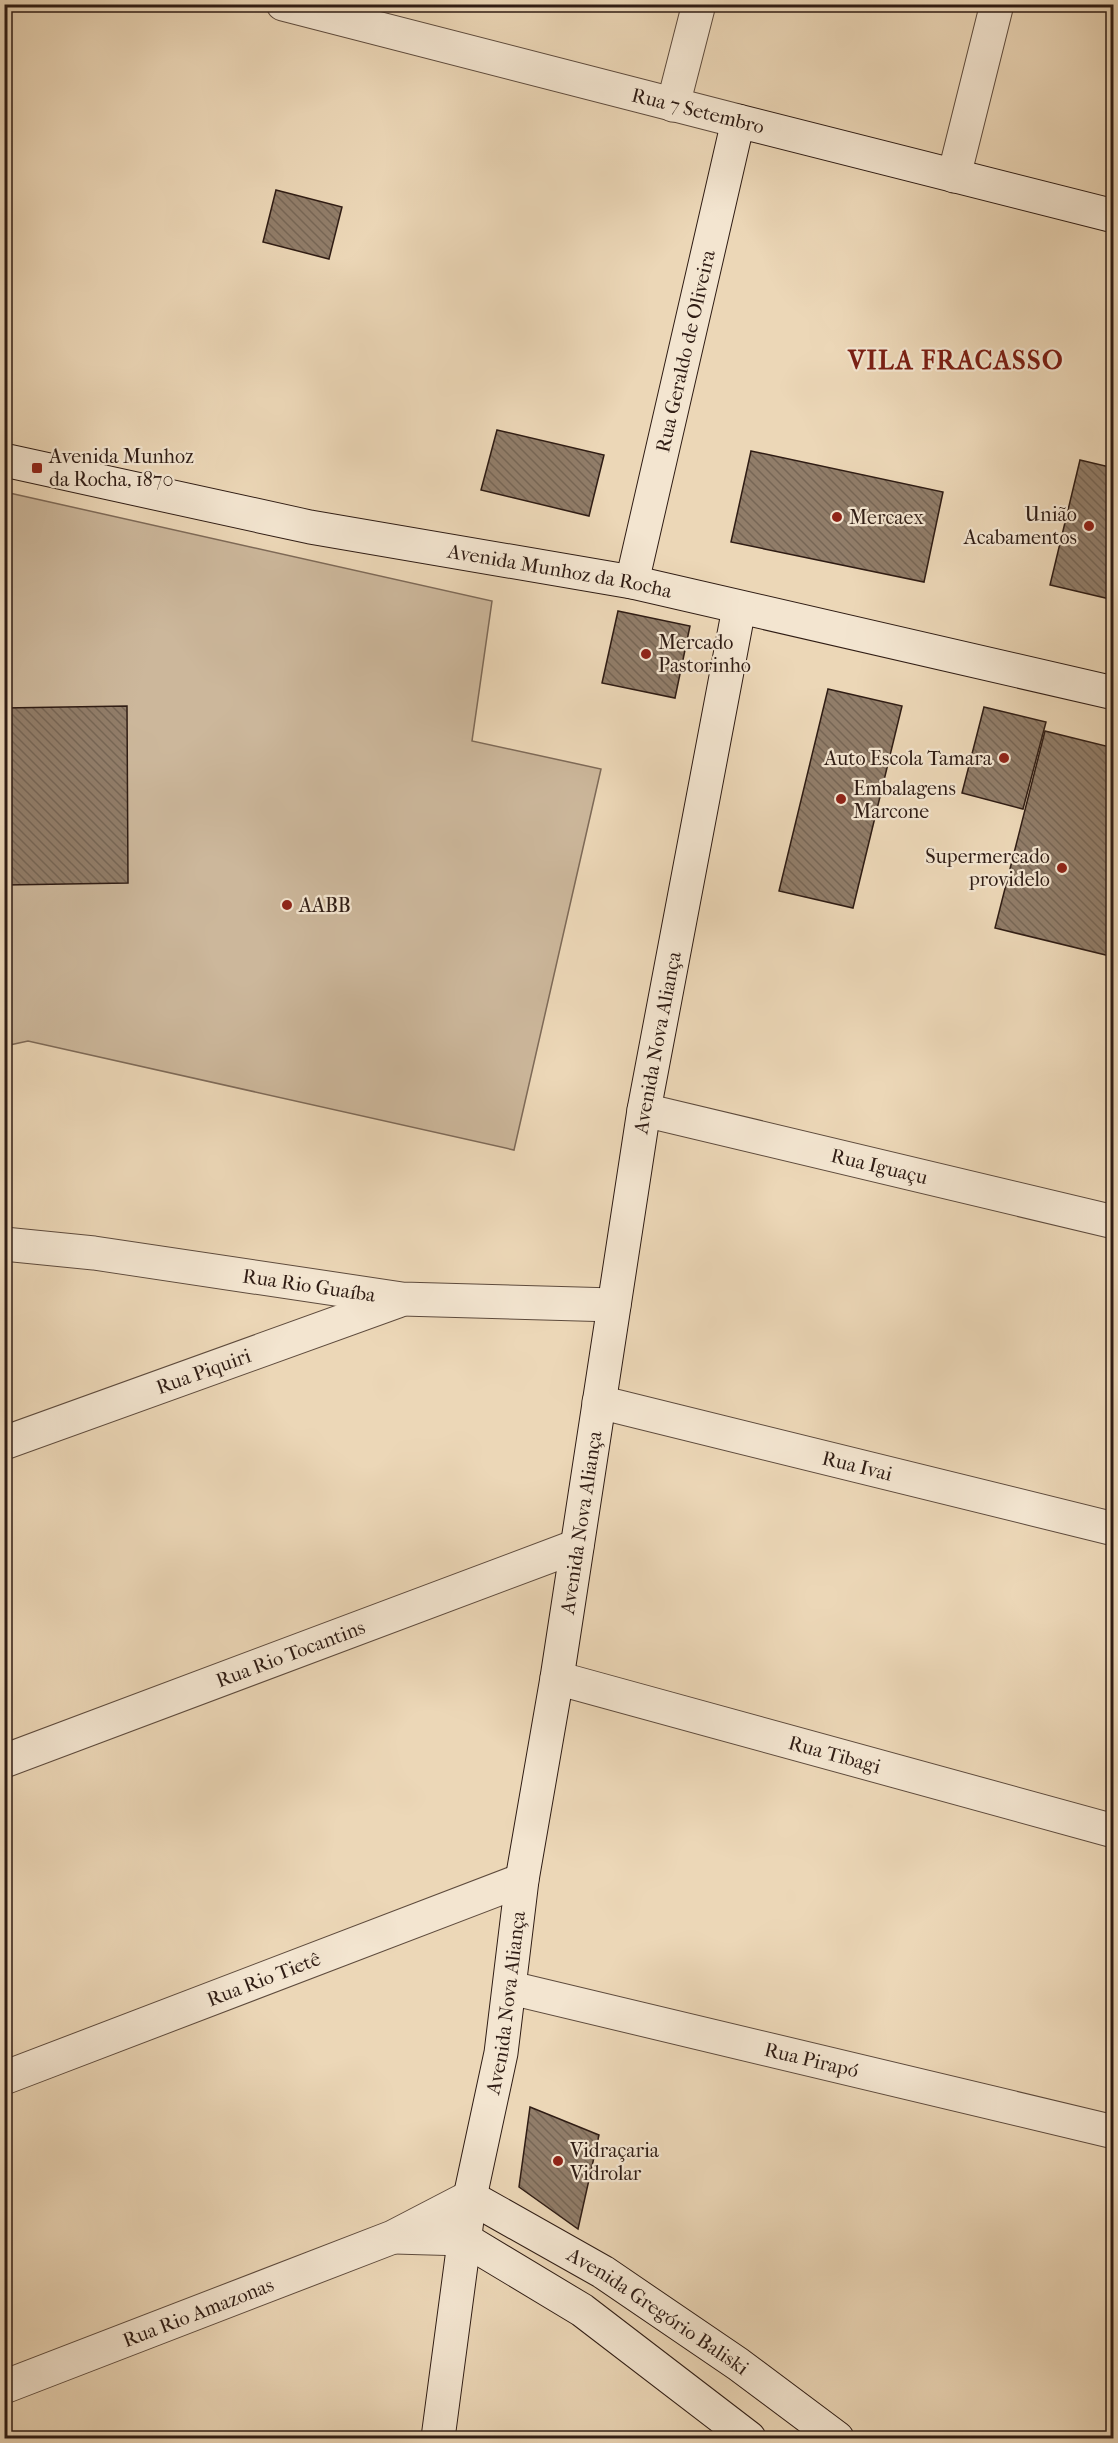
<svg xmlns="http://www.w3.org/2000/svg" width="1118" height="2443" viewBox="0 0 1118 2443" font-family="'IM FELL French Canon',serif">
<defs>
<pattern id="building-back-hatch" width="6" height="6" patternUnits="userSpaceOnUse" patternTransform="scale(1.5)"><rect width="6" height="6" fill="#917d69"/><path d="M-1 5l2 2M0 0l6 6M5-1l2 2" fill="none" stroke="#765"/></pattern>
</defs>
<rect width="100%" height="100%" fill="#ecd7b7"/>
<filter id="stains"><feTurbulence type="fractalNoise" baseFrequency=".00333" numOctaves="4"/><feColorMatrix values="0 0 0 0 .2 0 0 0 0 .09 0 0 0 0 .02 0 0 0 .5 -.17"/></filter>
<radialGradient id="worn" r=".72"><stop offset=".6" stop-color="#630" stop-opacity="0"/><stop offset="1" stop-color="#630" stop-opacity=".3"/></radialGradient>
<polygon fill="#ccb79b" stroke="#7e6a58" stroke-width="1.5" points="5,492 492,601 472,741 601,769 514,1150 28,1041 5,1046"/>
<g fill="url(#building-back-hatch)" stroke="#2f1c14" stroke-width="1.5">
<polygon points="276,190 342,207 329,259 263,242"/>
<polygon points="497,430 604,455 589,516 481,490"/>
<polygon points="751,451 943,492 924,582 731,542"/>
<polygon points="1080,460 1114,468 1114,600 1050,585"/>
<polygon points="618,611 690,626 675,698 602,683"/>
<polygon points="828,689 902,706 853,908 779,891"/>
<polygon points="127,706 128,883 5,885 4,708"/>
<polygon points="984,707 1046,722 1023,809 962,793"/>
<polygon points="1045,731 1114,748 1114,957 995,928"/>
<polygon points="530,2107 599,2135 578,2229 519,2187"/>
</g>
<g fill="none" stroke-linecap="round" stroke-linejoin="round">
<defs>
<g id="street">
<polyline points="283,4 738,121"/>
<polyline points="673,105 699,4"/>
<polyline points="954,176 997,4"/>
<path id="s1" d="M 644,1110 L 1114,1222"/>
<path id="s2" d="M 4,1244 L 94,1253 L 402,1299 L 614,1305"/>
<path id="s3" d="M 599,1402 L 1114,1529"/>
<path id="s4" d="M 4,1443 L 398,1301"/>
<path id="s5" d="M 557,1678 L 1114,1831"/>
<path id="s6" d="M 4,1761 L 577,1546"/>
<path id="s7" d="M 511,1988 L 1114,2132"/>
<path id="s8" d="M 4,2078 L 522,1880"/>
<polyline points="395,2237 464,2239"/>
<path id="s9" d="M 4,2387 L 393,2237 L 470,2197"/>
</g>
<g id="secondary">
<path id="s10" d="M 4,460 L 310,527 L 632,582 L 1114,693"/>
<path id="s11" d="M 632,582 L 738,121 L 1114,216"/>
<path id="s12" d="M 470,2197 L 603,2272 L 738,2364 L 837,2438"/>
<polyline points="464,2239 582,2310 749,2438"/>
<path id="s13" d="M 438,2438 L 470,2197 L 501,2053 L 522,1880 L 557,1678 L 644,1110 L 739,608"/>
</g>
</defs>
<use href="#street" stroke="#5e4b3d" stroke-width="35"/>
<use href="#secondary" stroke="#2f1c14" stroke-width="35"/>
<use href="#street" stroke="#f3e5d0" stroke-width="33"/>
<use href="#secondary" stroke="#f3e5d0" stroke-width="33"/>
</g>
<g fill="#8f2418" stroke="#f3e5d0" stroke-width="2">
<rect x="31" y="462" width="12" height="12" rx="3"/>
<circle cx="837" cy="517" r="6"/>
<circle cx="1089" cy="526" r="6"/>
<circle cx="646" cy="654" r="6"/>
<circle cx="1004" cy="758" r="6"/>
<circle cx="841" cy="799" r="6"/>
<circle cx="1062" cy="868" r="6"/>
<circle cx="287" cy="905" r="6"/>
<circle cx="558" cy="2161" r="6"/>
</g>
<g text-anchor="middle" dominant-baseline="central" stroke-width="4.5" stroke-linejoin="round" paint-order="stroke">
<g font-size="20" fill="#2f1c14" stroke="#f3e5d0">
<text transform="translate(698 111) rotate(14)">Rua 7 Setembro</text>
<text stroke="none"><textPath href="#s11" startOffset="237">Rua Geraldo de Oliveira</textPath></text>
<text stroke="none"><textPath href="#s10" startOffset="567">Avenida Munhoz da Rocha</textPath></text>
<text stroke="none"><textPath href="#s13" startOffset="1413">Avenida Nova Aliança</textPath></text>
<text stroke="none"><textPath href="#s1" startOffset="242">Rua Iguaçu</textPath></text>
<text stroke="none"><textPath href="#s2" startOffset="308">Rua Rio Guaíba</textPath></text>
<text stroke="none"><textPath href="#s4" startOffset="212">Rua Piquiri</textPath></text>
<text stroke="none"><textPath href="#s3" startOffset="266">Rua Ivai</textPath></text>
<text stroke="none"><textPath href="#s13" startOffset="927">Avenida Nova Aliança</textPath></text>
<text stroke="none"><textPath href="#s6" startOffset="306">Rua Rio Tocantins</textPath></text>
<text stroke="none"><textPath href="#s5" startOffset="288">Rua Tibagi</textPath></text>
<text stroke="none"><textPath href="#s8" startOffset="278">Rua Rio Tietê</textPath></text>
<text stroke="none"><textPath href="#s13" startOffset="441">Avenida Nova Aliança</textPath></text>
<text stroke="none"><textPath href="#s7" startOffset="309">Rua Pirapó</textPath></text>
<text stroke="none"><textPath href="#s9" startOffset="208">Rua Rio Amazonas</textPath></text>
<text stroke="none"><textPath href="#s12" startOffset="220">Avenida Gregório Baliski</textPath></text>
</g>
<g font-size="20" fill="#2f1c14" stroke="#f3e5d0" text-anchor="start">
<text x="49" y="456">Avenida Munhoz<tspan x="49" dy="23">da Rocha, 1870</tspan></text>
<text x="1077" y="514" text-anchor="end">União<tspan x="1077" dy="23">Acabamentos</tspan></text>
<text x="849" y="517">Mercaex</text>
<text x="658" y="642">Mercado<tspan x="658" dy="23">Pastorinho</tspan></text>
<text x="992" y="758" text-anchor="end">Auto Escola Tamara</text>
<text x="853" y="788">Embalagens<tspan x="853" dy="23">Marcone</tspan></text>
<text x="1050" y="856" text-anchor="end">Supermercado<tspan x="1050" dy="23">providelo</tspan></text>
<text x="299" y="905">AABB</text>
<text x="570" y="2150">Vidraçaria<tspan x="570" dy="23">Vidrolar</tspan></text>
</g>
<g font-size="26" font-weight="bold" letter-spacing="1.5" fill="#7a1f14" stroke="#f3e5d0">
<text x="956" y="360">VILA FRACASSO</text>
</g>
</g>
<rect width="1118" height="2443" fill="none" stroke="#ecd7b7" stroke-width="24"/>
<rect x="6" y="6" width="1106" height="2431" fill="none" stroke="#2f1c14" stroke-width="3"/>
<rect x="12" y="12" width="1094" height="2419" fill="none" stroke="#2f1c14" stroke-width="1.5"/>
<rect width="100%" height="100%" filter="url(#stains)"/>
<rect width="100%" height="100%" fill="url(#worn)"/>
</svg>
